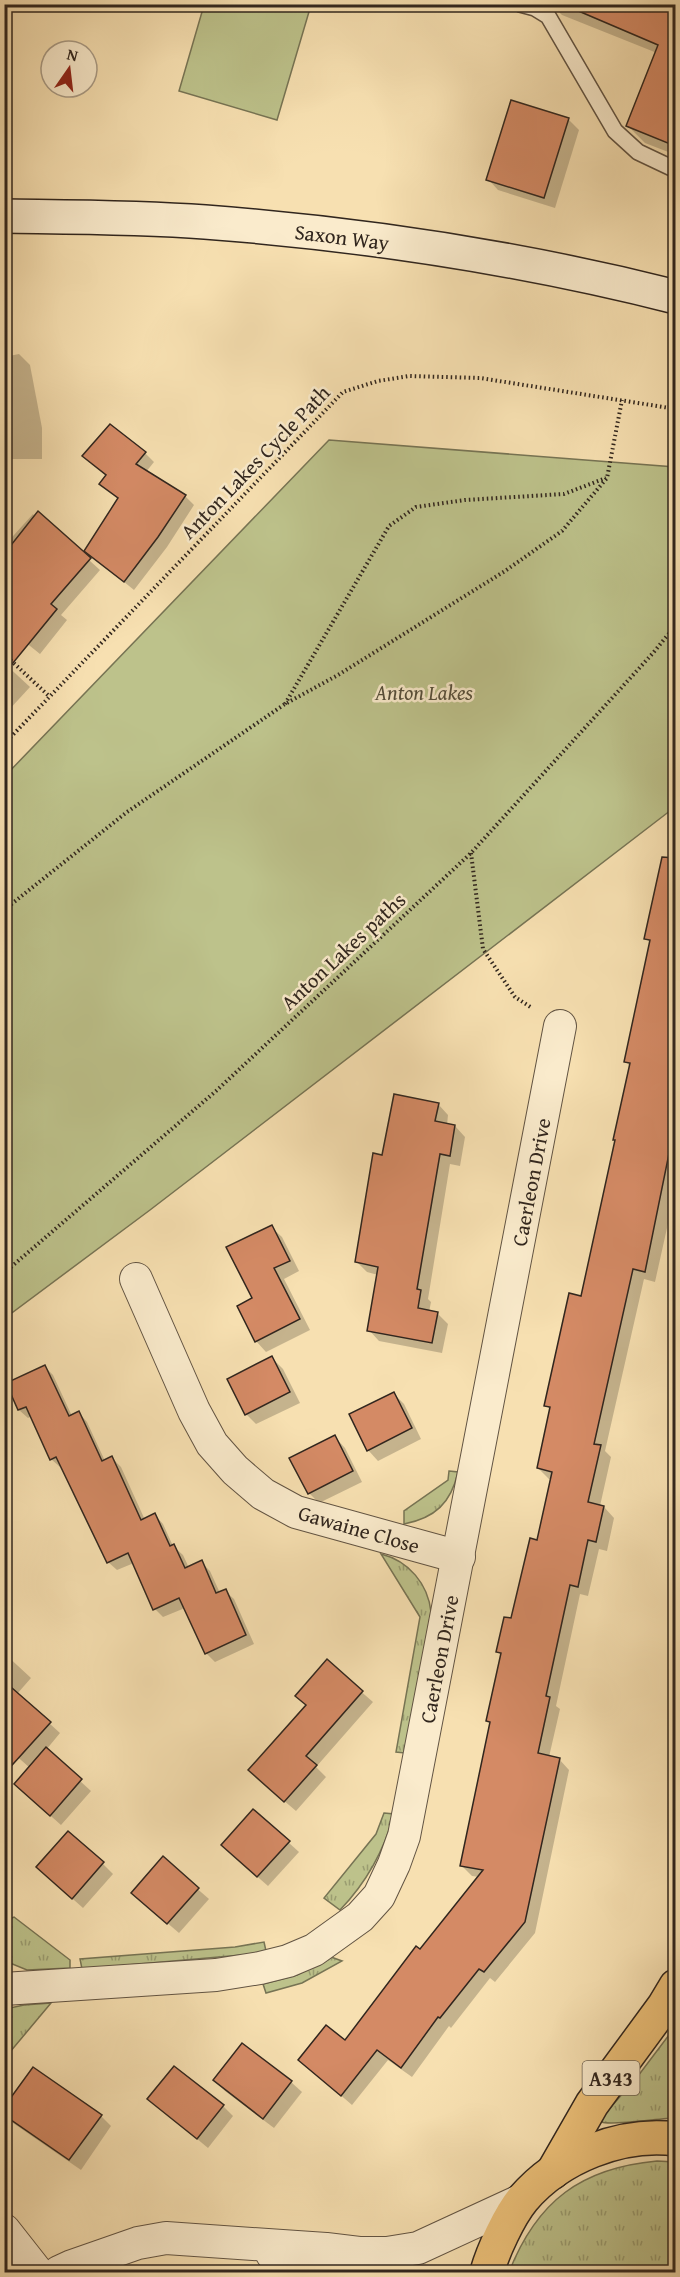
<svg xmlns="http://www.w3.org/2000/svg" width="680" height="2277" viewBox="0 0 680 2277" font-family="'Gentium Book Plus',serif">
<defs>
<pattern id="grass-tufts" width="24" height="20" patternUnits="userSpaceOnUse" patternTransform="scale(1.5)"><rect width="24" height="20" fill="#bdc28b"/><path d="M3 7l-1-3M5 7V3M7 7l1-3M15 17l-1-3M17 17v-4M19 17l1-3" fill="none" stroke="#9a9d71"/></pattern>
</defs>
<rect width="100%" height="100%" fill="#f7e0b1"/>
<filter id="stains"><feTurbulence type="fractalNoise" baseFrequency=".00333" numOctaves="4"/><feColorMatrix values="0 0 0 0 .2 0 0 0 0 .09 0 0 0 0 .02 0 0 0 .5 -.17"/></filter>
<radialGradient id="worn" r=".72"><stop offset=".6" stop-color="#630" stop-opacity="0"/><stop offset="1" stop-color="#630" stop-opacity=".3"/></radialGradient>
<g fill="url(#grass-tufts)" stroke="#777454" stroke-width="1.5">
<path d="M 449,1471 L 458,1472 C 451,1503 435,1518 404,1524 L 404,1511 L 448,1480 Z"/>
<path d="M 381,1554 C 409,1561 428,1584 431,1612 L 405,1753 L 396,1752 L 420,1617 Z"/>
<path d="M 384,1813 L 394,1814 C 384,1851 367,1882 340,1910 L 324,1898 L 376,1834 Z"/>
<polygon points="14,1917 70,1960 70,1968 27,1970 5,1961 5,1921"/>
<polygon points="264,1942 266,1951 253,1954 82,1969 80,1959 235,1947"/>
<polygon points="331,1957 342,1961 302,1983 266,1993 263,1984 297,1975"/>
<polygon points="51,2003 5,2058 5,2009 24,2005"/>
<path d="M 675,2027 L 675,2118 C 662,2118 610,2126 602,2122 L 603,2116 L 638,2076 Z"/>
<path d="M 657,2161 L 675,2162 L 675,2272 L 509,2272 C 537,2201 581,2168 657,2161 Z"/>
</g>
<g fill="#bdc28b" stroke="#777454" stroke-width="1.5">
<polygon points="204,5 311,5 277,120 179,91"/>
<polygon points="329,440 675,467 675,807 150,1210 5,1318 5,776"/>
</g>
<g fill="#0003">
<polygon points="551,4 676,4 676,155 645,143 627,125 657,53 562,15"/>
<polygon points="568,119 579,130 555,208 498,190 488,179"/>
<polygon points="19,354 30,365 42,428 42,459 4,459 4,357"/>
<polygon points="145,453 154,462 146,472 185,496 194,505 167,547 134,590 86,551 119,500 101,484 107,476 84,456"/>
<polygon points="33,514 35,517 38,514 100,570 61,615 67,620 40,654 4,625 4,546"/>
<polygon points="4,663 30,687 7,712 4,709"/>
<polygon points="676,888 676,1179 673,1190 675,1192 655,1282 644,1279 605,1451 611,1457 600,1506 604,1507 614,1518 607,1551 599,1549 588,1596 580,1594 556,1706 560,1709 549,1757 559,1759 569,1770 535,1933 495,1982 490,1978 451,2028 449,2026 412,2077 388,2060 352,2105 300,2060 345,2043 479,1877 472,1876 461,1865 491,1724 488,1721 502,1656 498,1652 512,1620 538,1541 552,1479 549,1479 538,1468 551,1410 545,1405 582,1297 631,1067 625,1061 651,943 646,939 671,909"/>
<polygon points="438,1104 448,1115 447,1125 455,1126 465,1137 460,1166 450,1164 428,1299 431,1302 429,1312 437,1313 448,1324 442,1353 379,1341 369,1330 378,1275 367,1272 357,1262 384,1157"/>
<polygon points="271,1227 282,1237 299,1271 284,1279 310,1330 266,1352 256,1341 254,1299"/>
<polygon points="272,1358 283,1369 300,1403 256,1424 246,1414"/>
<polygon points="45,1367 53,1375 72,1416 79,1413 87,1422 105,1461 112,1458 121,1467 145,1520 155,1515 163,1524 173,1546 183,1555 189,1568 201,1562 210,1571 220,1593 225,1591 234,1599 254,1644 215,1662 206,1653 185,1608 163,1617 155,1609 134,1563 117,1570 108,1562 62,1466 60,1467 51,1459 32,1416 28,1418 19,1410 8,1383"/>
<polygon points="394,1394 404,1404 421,1439 378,1461 368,1450"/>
<polygon points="335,1437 345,1448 362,1482 319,1503 309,1493"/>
<polygon points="4,1653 31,1678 17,1694 60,1733 46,1750 91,1791 61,1825 26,1794 30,1768 4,1745"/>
<polygon points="327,1662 373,1702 316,1767 326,1777 296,1811 261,1781 307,1706"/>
<polygon points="288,1842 299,1852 268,1886 234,1856"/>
<polygon points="163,1859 209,1899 179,1933 144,1903"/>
<polygon points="103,1864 113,1874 83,1908 48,1877"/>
<polygon points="215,2080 291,2082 302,2092 274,2128 225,2091"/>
<polygon points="149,2099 223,2106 233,2116 208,2148"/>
<polygon points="4,2114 101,2116 111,2126 81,2170 13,2123"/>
</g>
<g fill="#d48a65" stroke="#31261e" stroke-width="1.5">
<polygon points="562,4 675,4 675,146 626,126 658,45"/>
<polygon points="511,100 569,118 544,198 486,180"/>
<polygon points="110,424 146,452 136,464 186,495 158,537 124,582 84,551 118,498 99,484 106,475 82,456"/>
<polygon points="38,511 91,558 51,604 57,609 4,674 4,554"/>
<polygon points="662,857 675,858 675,1124 645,1272 633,1269 594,1444 601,1445 588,1502 604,1506 596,1542 588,1540 578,1587 570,1585 546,1696 550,1697 538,1753 560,1758 525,1922 484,1972 479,1969 440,2018 438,2017 401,2068 377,2050 341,2096 298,2060 326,2025 345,2040 416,1946 420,1949 483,1870 460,1866 490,1722 486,1721 501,1653 496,1652 504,1617 511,1618 530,1538 537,1540 552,1472 537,1468 550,1407 544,1406 569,1293 581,1296 615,1140 613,1140 630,1063 624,1062 650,940 644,939"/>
<polygon points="394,1094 439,1103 435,1121 455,1125 450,1156 440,1154 417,1289 421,1290 418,1308 438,1312 432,1343 367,1331 378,1267 355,1262 373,1153 382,1155"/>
<polygon points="272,1225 290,1261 274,1268 300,1319 255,1342 237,1306 252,1298 226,1247"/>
<polygon points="272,1356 290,1392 245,1415 227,1379"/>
<polygon points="45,1365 69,1416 79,1411 102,1461 112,1456 141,1520 155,1513 170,1546 174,1544 185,1568 202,1560 216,1593 226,1589 246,1635 205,1654 179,1598 153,1610 128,1553 107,1563 56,1457 50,1460 26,1407 18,1410 6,1383"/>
<polygon points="394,1392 412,1428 367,1451 349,1414"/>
<polygon points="335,1435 353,1471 308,1494 289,1458"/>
<polygon points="327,1659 363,1691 306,1756 317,1765 284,1802 248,1770 306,1705 295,1696"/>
<polygon points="4,1681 51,1722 4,1774"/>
<polygon points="46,1747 82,1779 50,1816 14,1784"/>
<polygon points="253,1809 290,1841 257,1877 221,1845"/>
<polygon points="68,1831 104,1862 72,1899 36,1867"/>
<polygon points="163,1856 199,1888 167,1924 131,1893"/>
<polygon points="242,2043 292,2081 263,2119 213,2080"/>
<polygon points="174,2066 224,2105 197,2139 147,2099"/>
<polygon points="33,2067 102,2115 69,2160 4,2115 4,2107"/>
</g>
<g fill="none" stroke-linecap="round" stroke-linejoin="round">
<defs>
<polyline id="lane" points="520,4 535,8 548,16 615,131 638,152 676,170"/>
<g id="street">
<polyline points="136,1279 194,1411 212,1444 235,1470 263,1494 296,1512 459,1557"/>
<polyline points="4,1989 216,1975 260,1968 288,1961 314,1950 360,1917 379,1896 394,1864 404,1836 560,1026"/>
<polyline points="4,2230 37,2272"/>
<polyline points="272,2254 318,2272"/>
<polyline points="59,2272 72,2266 138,2243 166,2238 326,2249 359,2253 387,2253 418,2248 522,2200"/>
</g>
<path id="secondary" d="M 4,216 C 71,217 138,217 205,222 C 363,234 522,258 676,297"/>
<g id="primary">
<polyline points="553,2172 592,2104 664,2006 676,1986"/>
<path d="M 487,2272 C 493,2251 509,2216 523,2199 C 559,2157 621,2132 676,2139"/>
</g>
</defs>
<use href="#lane" stroke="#625443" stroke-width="18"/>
<use href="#street" stroke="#625443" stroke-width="34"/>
<use href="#secondary" stroke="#31261e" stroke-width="36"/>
<use href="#primary" stroke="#31261e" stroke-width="36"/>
<g stroke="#31261e" stroke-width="4" stroke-dasharray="1.5 3" stroke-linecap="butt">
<polyline points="4,654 50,697"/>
<polyline points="285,704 389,526 416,507 465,500 564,494 606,478"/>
<polyline points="4,744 343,392 378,381 409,376 480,378 676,409"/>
<polyline points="471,853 483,949 515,997 532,1008"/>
<polyline points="4,910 127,812 285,704 338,675 505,571 562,531 607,478 622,400"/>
<polyline points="4,1273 216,1091 471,853 653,653 676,625"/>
</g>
<use href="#lane" stroke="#faebcc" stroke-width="15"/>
<use href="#street" stroke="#faebcc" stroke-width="32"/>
<use href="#secondary" stroke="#faebcc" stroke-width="33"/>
<use href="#primary" stroke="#ecc078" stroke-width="33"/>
</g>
<g text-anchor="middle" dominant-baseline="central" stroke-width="5" stroke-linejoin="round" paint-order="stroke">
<rect fill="#faebcc" stroke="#6d6152" stroke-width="1.5" x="582.5" y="2061" width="57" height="34" rx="4.5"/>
<g font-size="20" font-weight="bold" fill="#31261e">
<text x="611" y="2078">A343</text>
</g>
<g font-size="21" fill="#31261e" stroke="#faebcc">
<text transform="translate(342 237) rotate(7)">Saxon Way</text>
<text transform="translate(255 462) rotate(-46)">Anton Lakes Cycle Path</text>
<text transform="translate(343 951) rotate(-43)">Anton Lakes paths</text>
<text transform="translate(531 1182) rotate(-79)">Caerleon Drive</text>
<text transform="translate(359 1529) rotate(16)">Gawaine Close</text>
<text transform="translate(439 1659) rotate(-79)">Caerleon Drive</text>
</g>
<g font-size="21" font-style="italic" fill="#544d39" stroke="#faebcc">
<text x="424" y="692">Anton Lakes</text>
</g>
</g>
<rect width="680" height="2277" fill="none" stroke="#f7e0b1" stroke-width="24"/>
<rect x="6" y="6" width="668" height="2265" fill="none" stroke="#31261e" stroke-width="3"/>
<rect x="12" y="12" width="656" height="2253" fill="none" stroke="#31261e" stroke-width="1.5"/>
<g transform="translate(69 69) rotate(14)"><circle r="28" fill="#faebcc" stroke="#aa9c86" stroke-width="1.5"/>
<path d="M0-4.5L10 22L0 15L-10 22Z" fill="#8f2418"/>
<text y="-9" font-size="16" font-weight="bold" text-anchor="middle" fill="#31261e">N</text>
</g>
<rect width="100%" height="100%" filter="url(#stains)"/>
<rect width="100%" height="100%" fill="url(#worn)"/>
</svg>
